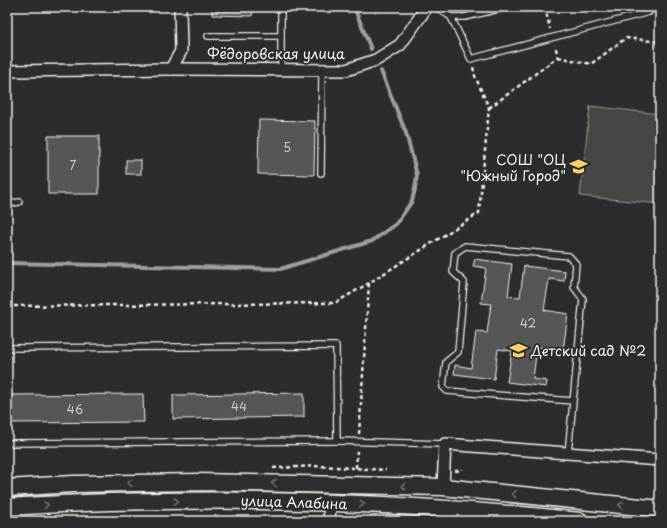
<svg xmlns="http://www.w3.org/2000/svg" width="667" height="528" viewBox="0 0 667 528" font-family="'Playpen Sans',sans-serif">
<rect width="100%" height="100%" fill="#2a2d2e"/>
<filter id="ink" filterUnits="userSpaceOnUse"><feTurbulence type="fractalNoise" baseFrequency=".025" numOctaves="2"/><feDisplacementMap in="SourceGraphic" scale="8" xChannelSelector="R" yChannelSelector="G"/><feConvolveMatrix kernelMatrix="1 2 1 2 8 2 1 2 1" color-interpolation-filters="sRGB"/></filter>
<g filter="url(#ink)">
<polygon fill="#444645" stroke="#9c9c96" points="590,106 660,114 660,204 580,196"/>
<g fill="none" stroke-linecap="round" stroke-linejoin="round">
<g stroke="#9f9f9a" stroke-width="4">
<polyline points="354,7 371,49"/>
<polyline points="7,263 280,269 372,241 396,224 412,201 415,189 417,175 406,133 381,71"/>
</g>
</g>
<g fill="#555756" stroke="#f4f1e8">
<polygon points="212,7 253,7 252,16 212,15"/>
<polygon points="259,120 315,121 314,175 258,174"/>
<rect x="48" y="136" width="51" height="58"/>
<rect x="126" y="160" width="15" height="14"/>
<polygon points="475,259 512,264 508,296 520,297 524,266 565,271 564,281 549,279 544,310 568,314 563,351 537,347 533,379 547,381 546,387 507,382 512,351 498,349 494,379 454,374 455,365 471,368 476,332 487,333 491,304 481,303 486,268 473,266"/>
<polygon points="304,393 304,417 173,419 173,395"/>
<polygon points="143,394 144,422 7,423 7,395"/>
</g>
<g fill="none" stroke-linecap="round" stroke-linejoin="round">
<defs>
<g id="lane">
<polyline points="281,7 281,69"/>
<polyline points="436,7 451,17 471,59 649,12 648,7"/>
<polyline points="451,17 465,17 507,7"/>
<polyline points="208,36 281,36"/>
<polyline points="321,173 322,70"/>
<polyline points="7,204 19,202"/>
<polyline points="7,348 336,346 337,441 445,444"/>
<polyline points="7,443 337,441"/>
<polyline points="568,453 569,443 583,299 574,287 576,264 569,256 465,246 455,253 453,272 464,282 458,352 446,362 443,387 447,391 573,401"/>
</g>
<g id="street">
<polyline points="171,69 181,51 180,7"/>
<polyline points="7,71 171,69 346,70 376,60 400,45 427,7"/>
<polyline points="443,487 445,444 660,460"/>
<polyline points="329,521 330,503"/>
</g>
<g id="secondary">
<polyline points="7,488 73,484 198,482 443,487 660,509"/>
<path d="M 7,507 C 198,495 390,500 580,521"/>
</g>
</defs>
<use href="#lane" stroke="#f4f1e8" stroke-width="8"/>
<use href="#street" stroke="#f4f1e8" stroke-width="14"/>
<use href="#secondary" stroke="#f4f1e8" stroke-width="19"/>
<g stroke="#f4f1e8" stroke-width="2.5" stroke-dasharray="4 3" stroke-linecap="butt">
<polyline points="545,7 550,29"/>
<polyline points="558,57 591,64 626,38 660,42"/>
<polyline points="489,108 558,57 555,45"/>
<polyline points="7,306 335,303 369,283"/>
<polyline points="359,434 369,283 479,213 489,108 475,76 473,67"/>
<polyline points="273,468 319,466 386,470"/>
<polyline points="356,468 357,451"/>
<polyline points="455,471 463,470"/>
</g>
<use href="#lane" stroke="#2a2d2e" stroke-width="5.5"/>
<use href="#street" stroke="#2a2d2e" stroke-width="11"/>
<use href="#secondary" stroke="#2a2d2e" stroke-width="16"/>
</g>
<defs><path id="oneway-chevron" d="M-2-3.5L2.5 0L-2 3.5" fill="none" stroke-width="1.6" stroke-linecap="round" stroke-linejoin="round"/></defs>
<g stroke="#71726f">
<use href="#oneway-chevron" transform="translate(130 483) rotate(179)"/>
<use href="#oneway-chevron" transform="translate(274 483) rotate(-179)"/>
<use href="#oneway-chevron" transform="translate(404 486) rotate(-179)"/>
<use href="#oneway-chevron" transform="translate(514 494) rotate(-174)"/>
<use href="#oneway-chevron" transform="translate(176 501) rotate(-1)"/>
<use href="#oneway-chevron" transform="translate(362 504) rotate(3)"/>
<use href="#oneway-chevron" transform="translate(46 505) rotate(-2)"/>
<use href="#oneway-chevron" transform="translate(621 505) rotate(-174)"/>
</g>
</g>
<defs>
<symbol id="school-bare" viewBox="-9 -9 18 18"><path d="M0-5L7-2L0 1L-7-2ZM-4 1L0 2.5L4 1V4Q0 6-4 4Z" fill="#ffd166" stroke="#2a2d2e" stroke-width="2.5" paint-order="stroke"/></symbol>
</defs>
<g fill-rule="evenodd">
<use href="#school-bare" x="566" y="154" width="25" height="25"/>
<use href="#school-bare" x="506" y="338" width="25" height="25"/>
</g>
<g text-anchor="middle" dominant-baseline="central" stroke-width="3.5" stroke-linejoin="round" paint-order="stroke">
<g font-size="12" fill="#cccac4">
<text x="287" y="147">5</text>
<text x="73" y="165">7</text>
<text x="528" y="323">42</text>
<text x="239" y="406">44</text>
<text x="75" y="409">46</text>
</g>
<g font-size="14" fill="#f4f1e8" stroke="#2a2d2e">
<text x="276" y="53">Фёдоровская улица</text>
<text transform="translate(294 502) rotate(2)">улица Алабина</text>
</g>
<g font-size="14" fill="#f4f1e8" stroke="#2a2d2e" text-anchor="end">
<text x="566" y="159">СОШ "ОЦ<tspan x="566" dy="16">"Южный Город"</tspan></text>
<text x="531" y="350" text-anchor="start">Детский сад №2</text>
</g>
</g>
<rect width="667" height="528" fill="none" stroke="#2a2d2e" stroke-width="24"/>
<rect x="12" y="12" width="643" height="504" fill="none" stroke="#f4f1e8" stroke-width="1.5" filter="url(#ink)"/>
</svg>
